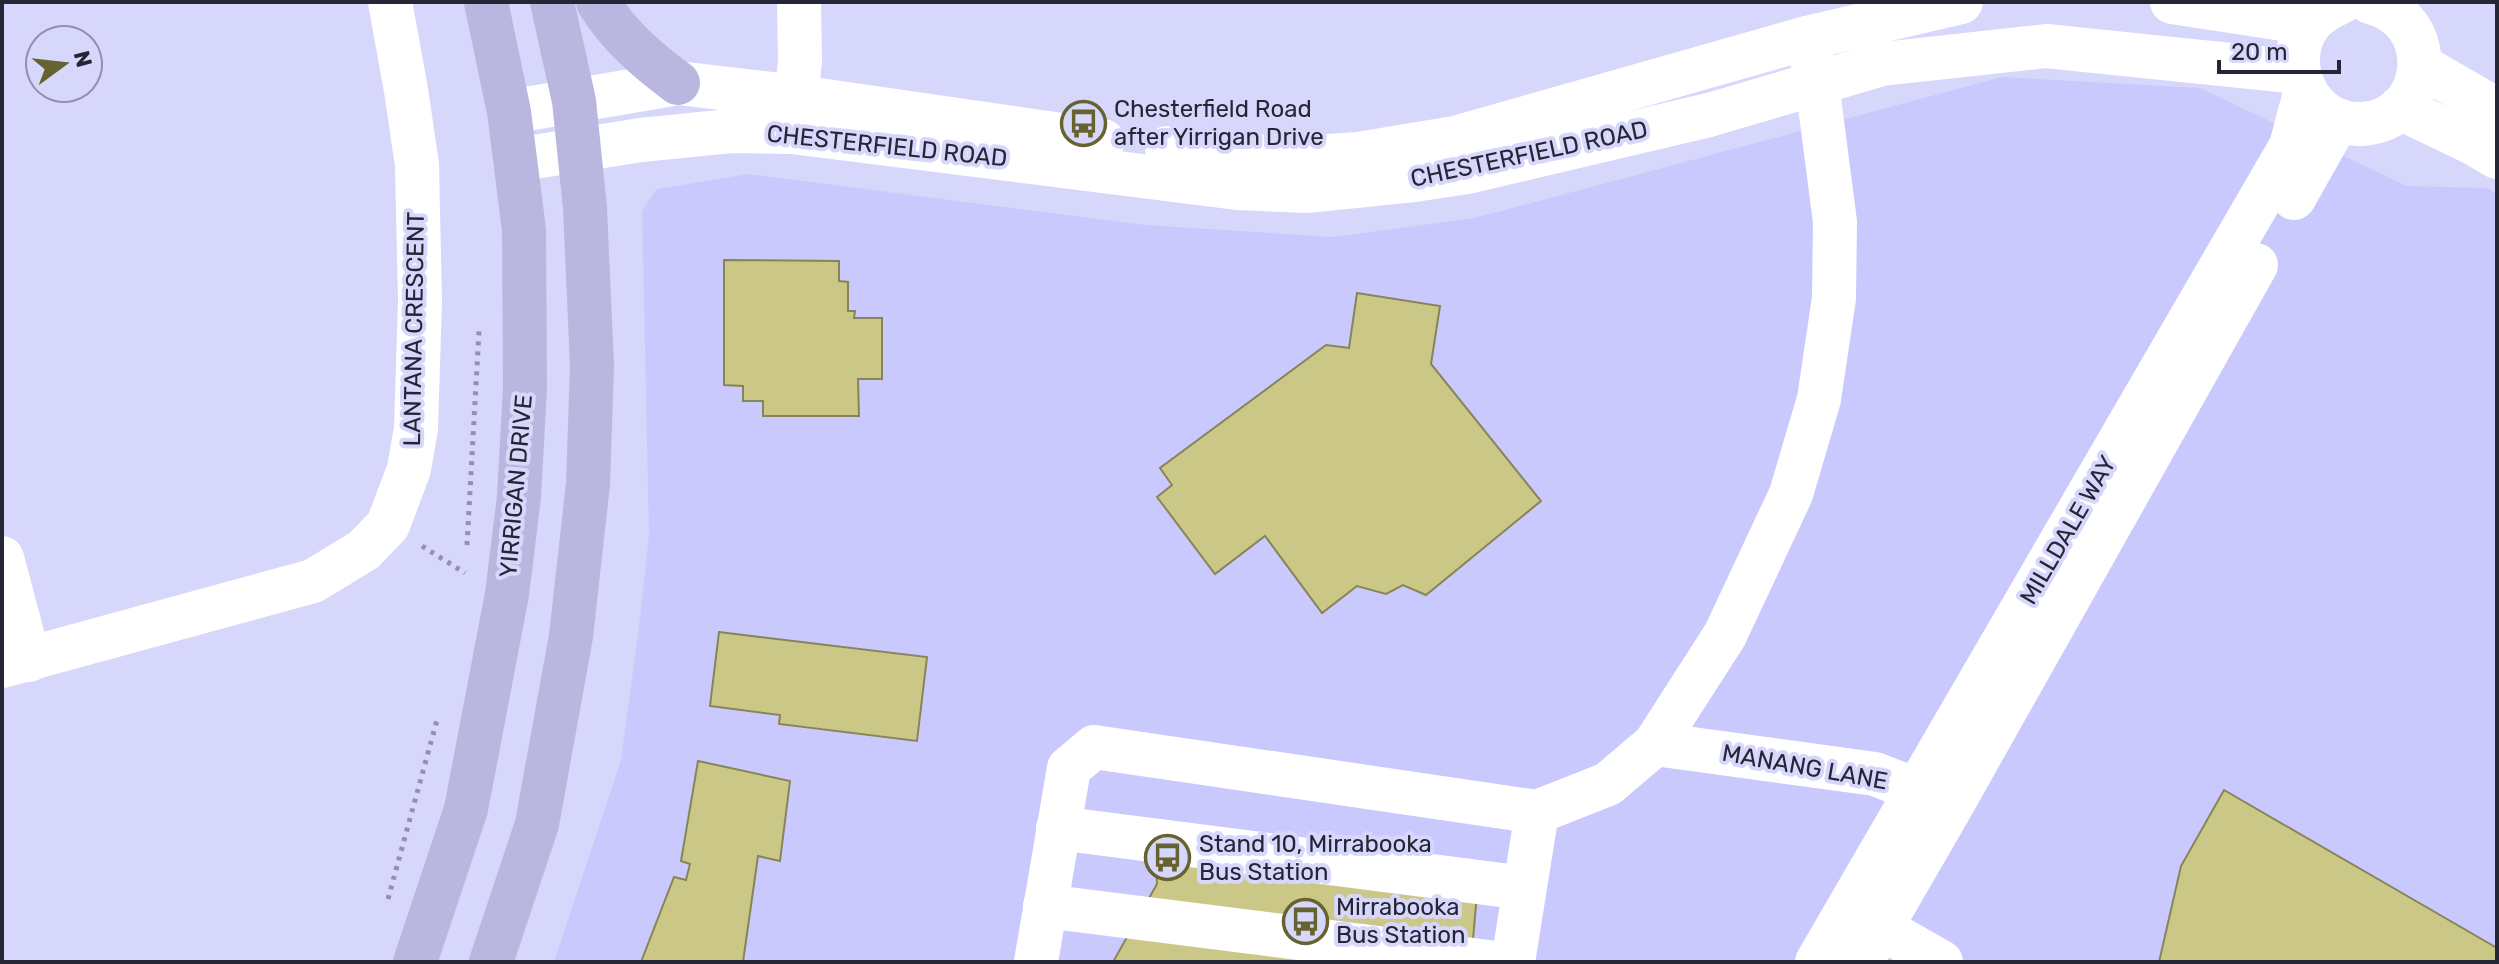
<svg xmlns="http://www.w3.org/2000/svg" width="2499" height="964" viewBox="0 0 2499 964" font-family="Rubik,sans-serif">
<rect width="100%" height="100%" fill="#d7d7fc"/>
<polygon fill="#cac9fd" points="2002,77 2200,88 2407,186 2488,188 2497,195 2497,962 554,962 621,760 639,626 649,535 642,211 657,189 748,174 1145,225 1333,237 1475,218"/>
<g fill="#cbc887" stroke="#878558" stroke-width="2">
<polygon points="724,260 839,261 839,281 848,282 848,311 855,311 854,318 882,318 882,379 858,379 859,416 763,416 763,401 743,401 743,386 724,385"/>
<polygon points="1357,293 1440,306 1431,364 1541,501 1426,595 1403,585 1386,594 1357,586 1322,613 1265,536 1215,574 1157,497 1172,485 1160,468 1326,345 1349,348"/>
<polygon points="719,632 927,657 917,741 779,724 780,715 710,706"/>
<polygon points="698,761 790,781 780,861 758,856 743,962 641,962 674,877 686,880 690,864 681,861"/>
<polygon points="2224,790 2497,948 2497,962 2159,962 2181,866"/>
<polygon points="1155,836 1478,882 1471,962 1113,962 1157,884"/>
</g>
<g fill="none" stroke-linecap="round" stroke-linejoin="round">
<g stroke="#9292af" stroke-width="5" stroke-dasharray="4 6" stroke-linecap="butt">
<polyline points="467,545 479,331"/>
<polyline points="422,546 465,573"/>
<polyline points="388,899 437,720"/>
</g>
<g stroke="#fff" stroke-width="44">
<polyline points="2172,2 2310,23"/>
<path d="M 2341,2 C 2330,7 2319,13 2311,22 C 2279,62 2309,127 2362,124 C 2434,119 2440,18 2370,2"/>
<polyline points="2421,66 2497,110"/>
<polyline points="2400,108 2475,144 2497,157"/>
<polyline points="509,112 678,83 798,97 1103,141"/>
<polyline points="794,123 800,60 799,2"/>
<polyline points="1167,148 1222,155 1297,158 1358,154 1455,138 1807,38 1961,2"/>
<polyline points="515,160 641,140 731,131 792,132 1237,188 1306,191 1414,180 1467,172 1709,115 1882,64 2046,46 2298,72"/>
<polyline points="2294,198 2338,120"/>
<polyline points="2,558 29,660"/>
<polyline points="2,666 313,581 364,550 388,525 409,469 416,429 420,301 417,165 406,90 390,2"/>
<polyline points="1655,744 1875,774 1916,790 1939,806"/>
<polyline points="1058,828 1524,888"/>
<polyline points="1045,906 1489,962"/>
<polyline points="1857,914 1941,962"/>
<polyline points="1036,962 1069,768 1094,747 1537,812 1608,784 1655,744 1725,635 1791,494 1819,399 1834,298 1835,222 1817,83 1807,38"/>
<polyline points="1513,962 1537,812"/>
<polyline points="1817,962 2291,146 2305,93"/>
<polyline points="1861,962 1948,812 2256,265"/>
</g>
<g stroke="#b9b7e0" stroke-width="44">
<path d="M 598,2 C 618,35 647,60 678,83"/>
<polyline points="415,962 466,809 507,594 519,497 525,387 524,230 509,112 486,2"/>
<polyline points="491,962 537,824 571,636 588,484 592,366 585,208 574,101 552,2"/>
</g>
</g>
<defs>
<symbol id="bus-ring" viewBox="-11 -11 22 22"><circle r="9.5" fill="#d7d7fc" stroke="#676330" stroke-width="1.5"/><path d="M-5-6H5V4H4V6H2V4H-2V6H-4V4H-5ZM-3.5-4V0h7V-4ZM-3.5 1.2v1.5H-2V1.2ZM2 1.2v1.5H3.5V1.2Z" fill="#676330"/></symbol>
</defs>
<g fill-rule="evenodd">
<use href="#bus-ring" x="1058" y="98" width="51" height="51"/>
<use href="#bus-ring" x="1142" y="832" width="51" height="51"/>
<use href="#bus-ring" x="1280" y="896" width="51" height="51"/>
</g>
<g text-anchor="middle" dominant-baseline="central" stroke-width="8" stroke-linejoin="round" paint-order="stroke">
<g font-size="24" fill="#262536" stroke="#d7d7fc" text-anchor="start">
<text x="1114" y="109">Chesterfield Road<tspan x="1114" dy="28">after Yirrigan Drive</tspan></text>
<text x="1199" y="844">Stand 10, Mirrabooka<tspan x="1199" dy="28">Bus Station</tspan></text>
<text x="1336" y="907">Mirrabooka<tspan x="1336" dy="28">Bus Station</tspan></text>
</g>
<g font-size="24" fill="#262536" stroke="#d7d7fc">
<text transform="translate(887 146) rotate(6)">CHESTERFIELD ROAD</text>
<text transform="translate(1529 154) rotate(-12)">CHESTERFIELD ROAD</text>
<text transform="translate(414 329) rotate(-89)">LANTANA CRESCENT</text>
<text transform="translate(516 486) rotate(-85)">YIRRIGAN DRIVE</text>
<text transform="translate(2068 530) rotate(-60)">MILLDALE WAY</text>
<text transform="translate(1805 767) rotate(10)">MANANG LANE</text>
</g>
</g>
<rect width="2499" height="964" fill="none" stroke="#262536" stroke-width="8"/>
<g transform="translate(64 64) rotate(75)"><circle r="38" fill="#d7d7fc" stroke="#9090ad" stroke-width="2"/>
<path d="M0-6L14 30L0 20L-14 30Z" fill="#676330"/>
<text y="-12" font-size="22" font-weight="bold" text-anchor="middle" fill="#262536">N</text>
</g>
<path d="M2219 60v12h120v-12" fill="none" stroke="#262536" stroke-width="4"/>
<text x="2231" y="60" font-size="24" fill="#262536" stroke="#d7d7fc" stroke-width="6" paint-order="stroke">20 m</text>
</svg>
